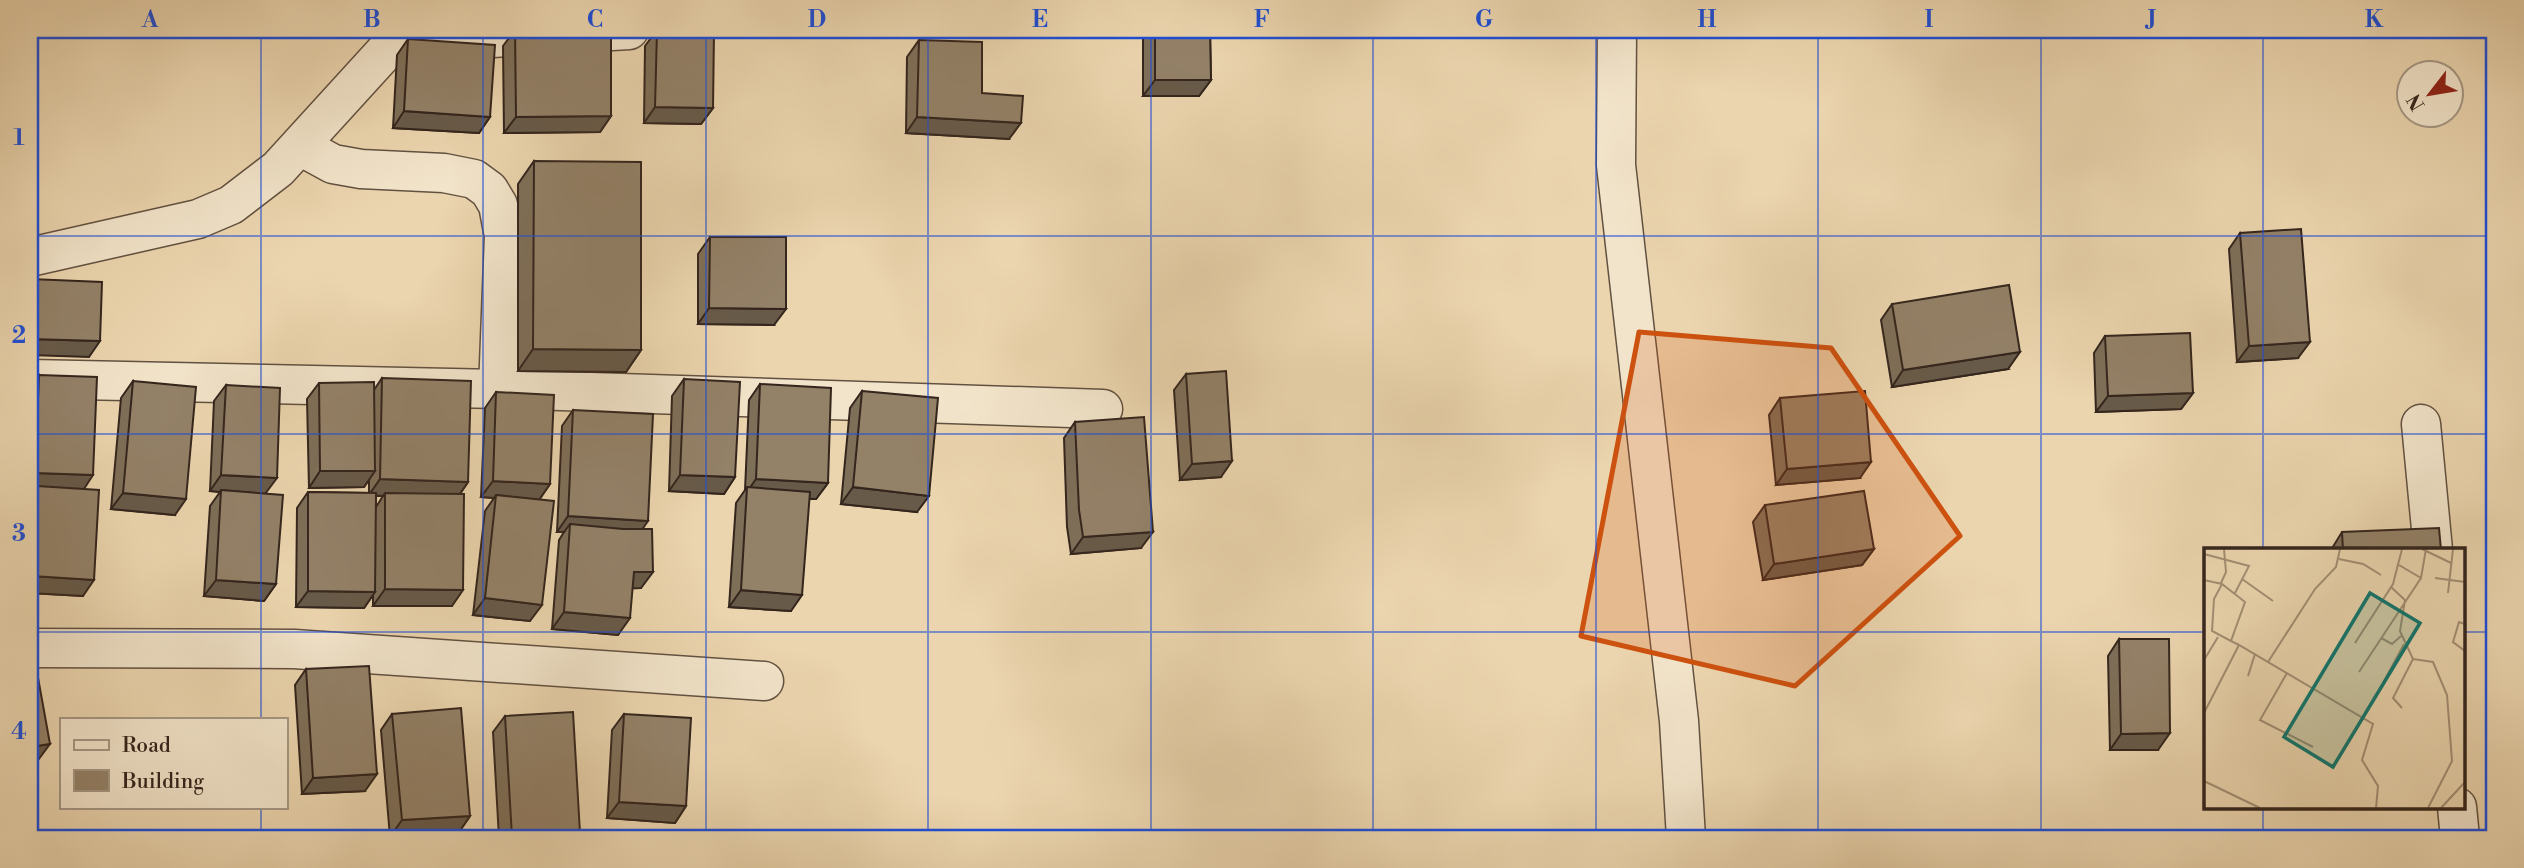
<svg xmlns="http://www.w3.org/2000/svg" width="2524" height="868" viewBox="0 0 2524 868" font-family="'Libre Bodoni',serif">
<rect width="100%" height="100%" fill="#ebd5ae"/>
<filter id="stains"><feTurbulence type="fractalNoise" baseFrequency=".00286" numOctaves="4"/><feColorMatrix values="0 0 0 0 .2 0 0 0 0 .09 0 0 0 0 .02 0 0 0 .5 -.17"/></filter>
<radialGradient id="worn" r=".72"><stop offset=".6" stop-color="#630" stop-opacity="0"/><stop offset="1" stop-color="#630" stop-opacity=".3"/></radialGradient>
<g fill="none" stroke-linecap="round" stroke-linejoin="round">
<defs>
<g id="street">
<polyline points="1617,30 1616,165 1679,721 1686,838"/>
<polyline points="392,44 629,30"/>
<polyline points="300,146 333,164 361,169 444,173 474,179 489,190 498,205 504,236 498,389"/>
<polyline points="30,257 198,219 231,205 278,169 392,44 398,30"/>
<polyline points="30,379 498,389 1103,409"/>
<polyline points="2421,424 2433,550"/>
<polyline points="30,648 294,649 764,681"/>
<polyline points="2457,807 2460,838"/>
</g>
</defs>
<use href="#street" stroke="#625141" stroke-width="41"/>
<use href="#street" stroke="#f2e4ca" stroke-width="38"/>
</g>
<g fill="#7e6f59" stroke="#34251d" stroke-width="2" fill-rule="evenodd">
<polygon points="515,30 611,116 600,132 504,133 503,46"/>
<polygon points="657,30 713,108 701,124 644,123 645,46"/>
<polygon points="1143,30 1210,30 1211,80 1199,96 1143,96"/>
<polygon points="408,39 490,117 479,133 393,128 397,55"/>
<polygon points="919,40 982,93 1009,139 906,133 907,57"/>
<polygon points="534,161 641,350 626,372 518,371 518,184"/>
<polygon points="2240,233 2298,358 2237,362 2229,249"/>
<polygon points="710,237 774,325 698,324 698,254"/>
<polygon points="1892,304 2008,369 1892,387 1881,320"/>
<polygon points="2105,336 2193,393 2181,409 2096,412 2094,353"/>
<polygon points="1186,374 1221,477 1180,480 1174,390"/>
<polygon points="39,375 83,489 83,596 30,593 30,496 34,490 30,489 30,387"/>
<path d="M 382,378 L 468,482 L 460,494 L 452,606 L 373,606 L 373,595 L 364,608 L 296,607 L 297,508 L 308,492 L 369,493 L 369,480 L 364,487 L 309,488 L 307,399 L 319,383 L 374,390 ZM 376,496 L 383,496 L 376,507 Z"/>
<polygon points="684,379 735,477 724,494 669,491 672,396"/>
<polygon points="133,381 175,515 111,509 121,398"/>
<polygon points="760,384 828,483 816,499 809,499 791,611 729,607 736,503 745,490 749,400"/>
<polygon points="226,385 266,493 276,584 264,601 204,596 210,506 220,492 210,491 214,401"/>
<polygon points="862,391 917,512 841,504 850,408"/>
<polygon points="496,392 550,484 539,500 530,621 473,615 485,511 494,498 481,497 485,408"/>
<polygon points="1780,398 1860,478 1776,485 1769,415"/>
<polygon points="573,410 643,529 641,588 632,588 618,635 552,629 559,540 564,532 557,532 562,426"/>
<polygon points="1075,422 1141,548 1071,554 1067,527 1064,438"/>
<polygon points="1765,505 1874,549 1862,565 1763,580 1753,522"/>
<polygon points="2342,532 2441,550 2331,550"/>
<polygon points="2119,639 2158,750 2110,750 2108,656"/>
<polygon points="306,669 365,791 302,794 295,685"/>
<polygon points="392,714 470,816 459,832 390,837 381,730"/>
<polygon points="624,714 686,806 675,823 607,818 612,730"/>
<polygon points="505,716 577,838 499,838 493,732"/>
</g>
<g fill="#675a49" stroke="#34251d" stroke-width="2">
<polygon points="1155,80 1211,80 1199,96 1143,96"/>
<polygon points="655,107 713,108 701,124 644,123"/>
<polygon points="404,111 490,117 479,133 393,128"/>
<polygon points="611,116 600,132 504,133 516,117"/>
<polygon points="917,117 1021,123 1009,139 906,133"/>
<polygon points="709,308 786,309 774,325 698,324"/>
<polygon points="30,339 100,341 89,357 30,355"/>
<polygon points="2310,342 2298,358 2237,362 2249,346"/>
<polygon points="533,349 641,350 626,372 518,371"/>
<polygon points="2020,352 2008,369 1892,387 1903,370"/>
<polygon points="2193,393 2181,409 2096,412 2108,396"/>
<polygon points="1232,461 1221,477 1180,480 1192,464"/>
<polygon points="1871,462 1860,478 1776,485 1787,469"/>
<polygon points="320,471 375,471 364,487 309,488"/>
<polygon points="35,473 93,475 82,492 37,486 34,490 30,489 30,480"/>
<polygon points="221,475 277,478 265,494 221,490 220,492 210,491"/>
<polygon points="680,475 735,477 724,494 669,491"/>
<polygon points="380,479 468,482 457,498 385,493 383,496 369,495"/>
<polygon points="756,479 828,483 816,499 747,496 747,492"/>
<polygon points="493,481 550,484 539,500 496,495 494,498 481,497"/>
<polygon points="853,487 929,496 917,512 841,504"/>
<polygon points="123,493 186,499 175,515 111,509"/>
<polygon points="568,516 648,521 637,537 570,524 564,532 557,532"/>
<polygon points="1153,532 1141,548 1071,554 1083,537"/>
<polygon points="1874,549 1862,565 1763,580 1774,564"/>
<polygon points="634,572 653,572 641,588 622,589"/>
<polygon points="32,576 94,580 83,596 30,593 30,580"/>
<polygon points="216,580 276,584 264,601 204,596"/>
<polygon points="385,589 463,590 452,606 373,606"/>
<polygon points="741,590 802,595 791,611 729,607"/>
<polygon points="308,591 375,592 364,608 296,607"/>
<polygon points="485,598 542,605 530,621 473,615"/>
<polygon points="564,612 630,618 618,635 552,629"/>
<polygon points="2170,733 2158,750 2110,750 2121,734"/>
<polygon points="50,744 38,760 30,762 30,747"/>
<polygon points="377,774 365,791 302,794 313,778"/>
<polygon points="619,802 686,806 675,823 607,818"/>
<polygon points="470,816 459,832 390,837 402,820"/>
<polygon points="580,833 577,838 511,838 512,837"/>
</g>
<g fill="#938168" stroke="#34251d" stroke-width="2">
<polygon points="515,30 611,30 611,116 516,117"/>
<polygon points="657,30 714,31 713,108 655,107"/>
<polygon points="1155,30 1210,30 1211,80 1155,80"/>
<polygon points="408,39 495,45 490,117 404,111"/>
<polygon points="919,40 982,42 982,93 1023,96 1021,123 917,117"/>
<polygon points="534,161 641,162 641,350 533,349"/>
<polygon points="2301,229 2310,342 2249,346 2240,233"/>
<polygon points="710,237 786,237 786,309 709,308"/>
<polygon points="30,279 102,282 100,341 30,339"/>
<polygon points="2009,285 2020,352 1903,370 1892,304"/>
<polygon points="2190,333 2193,393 2108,396 2105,336"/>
<polygon points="1226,371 1232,461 1192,464 1186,374"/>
<polygon points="39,375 97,377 93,475 35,473"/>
<polygon points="382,378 471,381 468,482 380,479"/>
<polygon points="684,379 740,382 735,477 680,475"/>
<polygon points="133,381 196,387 186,499 123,493"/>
<polygon points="374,382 375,471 320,471 319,383"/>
<polygon points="760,384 831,388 828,483 756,479"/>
<polygon points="226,385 280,388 277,478 221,475"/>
<polygon points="862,391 938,398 929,496 853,487"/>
<polygon points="1865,391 1871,462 1787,469 1780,398"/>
<polygon points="496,392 554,395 550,484 493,481"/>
<polygon points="573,410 653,414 648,521 568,516"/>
<polygon points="1144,417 1153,532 1083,537 1079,510 1075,422"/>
<polygon points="37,486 99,490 94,580 32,576"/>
<polygon points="747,487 810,492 802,595 741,590"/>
<polygon points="221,490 283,495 276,584 216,580"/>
<polygon points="1864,491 1874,549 1774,564 1765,505"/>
<polygon points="308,492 376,493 375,592 308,591"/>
<polygon points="385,493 464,494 463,590 385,589"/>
<polygon points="496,495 554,501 542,605 485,598"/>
<polygon points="570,524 623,529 652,529 653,572 634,572 630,618 564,612"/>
<polygon points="2439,528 2441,550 2343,550 2342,532"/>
<polygon points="2119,639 2169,639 2170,733 2121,734"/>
<polygon points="30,650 33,650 50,744 30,747"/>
<polygon points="369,666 377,774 313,778 306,669"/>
<polygon points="461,708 470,816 402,820 392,714"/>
<polygon points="573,712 580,833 512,837 505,716"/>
<polygon points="624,714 691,718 686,806 619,802"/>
</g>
<path fill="#cd510f" fill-opacity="0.2" stroke="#cd510f" stroke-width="5" stroke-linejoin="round" d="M 1639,332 L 1831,348 L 1960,536 L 1795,686 L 1581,636 Z"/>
<path fill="none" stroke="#1d4ed8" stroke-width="2" stroke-opacity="0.55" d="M 261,30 L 261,719M 483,30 L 483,838M 706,30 L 706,838M 928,30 L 928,838M 1151,30 L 1151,838M 1373,30 L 1373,838M 1596,30 L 1596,838M 1818,30 L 1818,838M 2041,30 L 2041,838M 2263,30 L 2263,550M 30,236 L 2494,236M 30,434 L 2494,434M 30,632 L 2206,632M 2463,632 L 2494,632M 261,807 L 261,838M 2263,807 L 2263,838"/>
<g transform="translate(2204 548)">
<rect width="261" height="261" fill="#ebd5ae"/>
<path fill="none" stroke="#a28f74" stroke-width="2" d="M 218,1 L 247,15M 0,6 L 45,18 L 31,45M 135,11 L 159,16 L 177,27M 195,17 L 217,30 L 222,1M 231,30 L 261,34M 38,31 L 69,53M 0,32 L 18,36 L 41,54 L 27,93 L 35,97M 17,35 L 22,24 L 20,1M 18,36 L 10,51 L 8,83 L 27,93M 187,39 L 201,52 L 196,83 L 209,111M 244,45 L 249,1M 261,76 L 255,74 L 249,94 L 261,103M 177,90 L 188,96 L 197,88M 151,95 L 189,36 L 198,1M 209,111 L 229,114 L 243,147 L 248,213 L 224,260M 0,112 L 14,89M 64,114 L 111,41 L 132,19 L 136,1M 155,124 L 217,30M 83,125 L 56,172 L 109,199M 44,128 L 51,106M 171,150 L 200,96M 198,160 L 189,150 L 209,111M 0,165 L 35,97 L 169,176 L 158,212 L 174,238 L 172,260M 0,233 L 56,260M 237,260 L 261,234"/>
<path fill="#0f766e" fill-opacity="0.15" stroke="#0f766e" stroke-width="3.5" d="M 166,45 L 216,75 L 129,219 L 80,189 Z"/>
<rect width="261" height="261" fill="none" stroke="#34251d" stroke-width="3.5"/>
</g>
<rect width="2524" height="868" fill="none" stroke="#ebd5ae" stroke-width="77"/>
<rect x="60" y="718" width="228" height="91" fill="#f2e4ca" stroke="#a69885" stroke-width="2"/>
<rect x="74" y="740" width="35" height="10" fill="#f2e4ca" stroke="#a69885" stroke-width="2"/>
<text x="122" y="752" font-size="21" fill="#34251d">Road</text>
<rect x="74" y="770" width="35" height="21" fill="#938168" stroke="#a69885" stroke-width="2"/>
<text x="122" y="788" font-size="21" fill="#34251d">Building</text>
<g transform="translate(2430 94) rotate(239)"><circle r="33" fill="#f2e4ca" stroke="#a69885" stroke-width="2"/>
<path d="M0-5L12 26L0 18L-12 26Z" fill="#8f2418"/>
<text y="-10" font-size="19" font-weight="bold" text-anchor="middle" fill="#34251d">N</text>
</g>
<rect x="38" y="38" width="2448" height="792" fill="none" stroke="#1d4ed8" stroke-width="2.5"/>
<g font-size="23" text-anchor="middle" font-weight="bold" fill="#1d4ed8">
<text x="150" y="27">A</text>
<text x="372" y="27">B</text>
<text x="595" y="27">C</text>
<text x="817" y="27">D</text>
<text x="1040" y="27">E</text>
<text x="1262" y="27">F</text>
<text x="1484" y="27">G</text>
<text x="1707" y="27">H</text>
<text x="1929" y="27">I</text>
<text x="2152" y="27">J</text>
<text x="2374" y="27">K</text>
<text x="19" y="145">1</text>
<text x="19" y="343">2</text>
<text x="19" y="541">3</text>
<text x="19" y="739">4</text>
</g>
<rect width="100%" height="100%" filter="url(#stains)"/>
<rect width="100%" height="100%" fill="url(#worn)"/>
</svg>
